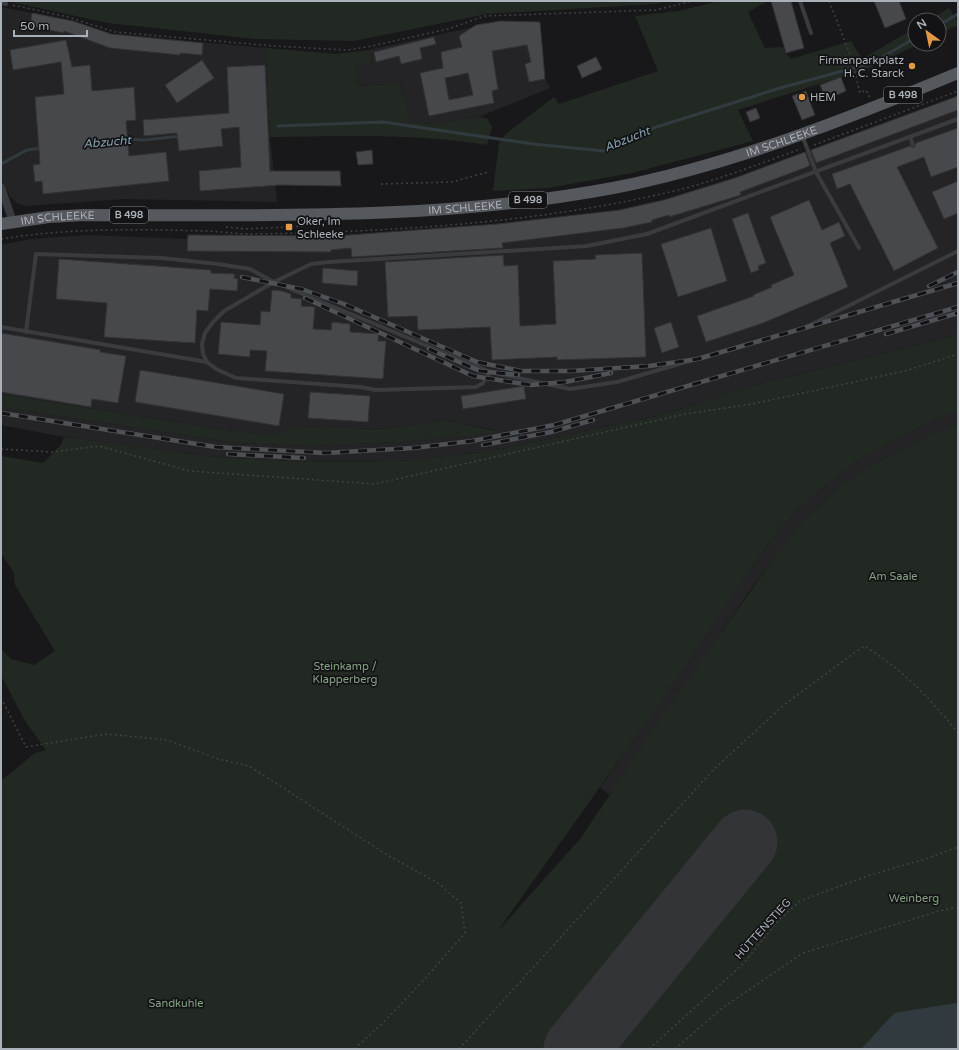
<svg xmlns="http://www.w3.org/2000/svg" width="959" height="1050" viewBox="0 0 959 1050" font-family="'Varela Round',sans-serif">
<rect width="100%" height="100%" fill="#18181a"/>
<g fill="#242427">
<polygon points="1,7 73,21 111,34 266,48 270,137 277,202 124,199 27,206 18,204 10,196 1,178"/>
<polygon points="501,21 540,22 545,79 550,88 479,117 433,124 411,122 400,83 358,86 356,65 372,63 369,50"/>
<polygon points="958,96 958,335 748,387 662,415 491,451 402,461 310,462 214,457 64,437 1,425 1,407 236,443 308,446 400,442 500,431 445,420 384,429 290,426 277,436 225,430 1,394 1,245 31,239 88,235 187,239 188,235 331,236 498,224 620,210 664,200 735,178"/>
<polygon points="958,411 958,423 930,434 862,471 839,488 804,520 753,586 610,795 600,788 767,545 798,509 855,462 928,423"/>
</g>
<g fill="#222922">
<polygon points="7,1 669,1 655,4 486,14 354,41 257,39 108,23"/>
<polygon points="720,1 768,1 748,12 765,48 782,47 791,59 851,41 862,59 915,28 915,44 919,44 869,68 738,110 753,141 632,173 548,188 493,191 499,143 507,133 554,97 559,104 658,71 635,16 678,11"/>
<polygon points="949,8 958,22 958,25 939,34 939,20 929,20"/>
<path d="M 266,48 L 336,54 L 369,50 L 372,63 L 356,66 L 358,86 L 400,83 L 411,122 L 433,124 L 479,117 L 487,118 L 492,127 L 487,145 C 415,133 343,136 270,137 Z"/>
<polygon points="958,335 958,411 928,423 855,462 798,509 767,545 661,701 497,932 580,839 670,705 779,551 804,520 839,488 862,471 930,434 958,423 958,1004 894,1013 861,1049 1,1049 1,781 35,753 46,750 25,721 1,675 1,649 11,659 34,665 55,651 15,585 14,573 1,553 1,456 43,463 61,445 64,437 214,457 310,462 402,461 491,451 662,415 748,387"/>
<polygon points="1,394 225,430 277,436 290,426 384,429 445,420 501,432 400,442 308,446 236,443 1,407"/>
</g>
<polygon fill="#313a3f" points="956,1003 958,1004 958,1049 861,1049 894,1013"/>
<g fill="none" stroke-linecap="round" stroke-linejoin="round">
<g stroke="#313a3f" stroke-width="3">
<polyline points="939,25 958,14"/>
<polyline points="278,126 383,122 533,144 604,151 647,130 780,88 872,63 915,38"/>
<polyline points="125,139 144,140 181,136"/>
<polyline points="1,164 27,150 42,148"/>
</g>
<polyline stroke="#333438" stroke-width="65" points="576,1049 745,842"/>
</g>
<g fill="#47484c" stroke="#323235" fill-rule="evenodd">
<polygon points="771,1 791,1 804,48 786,53"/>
<polygon points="874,1 899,1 906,19 885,28"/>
<polygon points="32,13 73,21 111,34 203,43 202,55 180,53 180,55 110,48 64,31 64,33 30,26"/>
<path d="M 501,21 L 540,22 L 545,79 L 529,82 L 525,64 L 531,62 L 527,45 L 492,51 L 498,89 L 492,91 L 494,103 L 429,116 L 420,73 L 443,68 L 441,52 L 462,47 L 459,36 L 476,25 ZM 468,73 L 473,95 L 449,100 L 445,78 Z"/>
<polygon points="434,37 436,44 420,48 422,59 401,64 399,56 376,62 374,52"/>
<polygon points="66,40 72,67 90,65 92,91 134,87 136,120 126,121 129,156 166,152 169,181 43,194 42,181 35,182 33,165 40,164 35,97 64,94 61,62 13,70 10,50"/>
<polygon points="596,57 602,69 582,78 577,66"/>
<polygon points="202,60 214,78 177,103 165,85"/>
<polygon points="265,65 270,171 340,171 341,186 280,185 200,191 199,171 241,167 239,127 221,129 223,146 179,151 177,133 144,136 143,120 229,113 227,67"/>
<polygon points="841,77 846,91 837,95 836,91 824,95 820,85"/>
<polygon points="806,91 815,115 802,120 792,96"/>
<polygon points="958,96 958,110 816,163 811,150"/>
<polygon points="756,108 760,118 750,122 746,112"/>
<polygon points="958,128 958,167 931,177 924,157 897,167 938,248 894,271 850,184 837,189 832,174 910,146 914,148 916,143"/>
<polygon points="372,150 373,164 358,165 356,152"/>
<polygon points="805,152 810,165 807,167 740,192 741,195 669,217 669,215 652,220 652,222 623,228 502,243 503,248 352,257 351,248 331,250 331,252 187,251 188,235 336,236 498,224 620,210 664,200 735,178"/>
<polygon points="958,181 958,213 944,219 932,192"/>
<polygon points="809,200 822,230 839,222 845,236 830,243 848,287 763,323 706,342 697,316 754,296 753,295 772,287 771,285 794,275 770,217"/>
<polygon points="748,213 766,263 758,266 759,270 751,273 732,219"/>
<polygon points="711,228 727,281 678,297 661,244"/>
<polygon points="642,253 646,357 557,360 557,357 492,360 490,327 418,330 417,316 388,317 385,262 503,255 504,266 518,265 520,326 556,324 553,261 596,259 595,255"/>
<polygon points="59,259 211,270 211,273 235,274 234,278 238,279 237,291 210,289 208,311 197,310 195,343 104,337 107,303 56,299"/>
<polygon points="323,268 358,271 357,286 322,283"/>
<polygon points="272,290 282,291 291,294 291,298 302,299 301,306 315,307 313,329 331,330 332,322 350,324 350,332 379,334 378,341 386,341 383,379 265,371 267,351 250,350 250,357 218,354 221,322 260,325 261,311 270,312"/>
<polygon points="671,322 679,347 662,353 654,328"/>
<polygon points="1,333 101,350 100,352 126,356 118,403 92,399 91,407 1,392"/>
<polygon points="140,370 284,394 279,426 135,402"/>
<polygon points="524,386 526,399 463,409 461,396"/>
<polygon points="310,392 370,396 368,422 308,418"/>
</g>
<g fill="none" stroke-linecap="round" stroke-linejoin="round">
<g stroke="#3f4245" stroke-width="1.5" stroke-dasharray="2 3" stroke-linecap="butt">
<polyline points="829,1 851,57 860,93 866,90 870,98"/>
<polyline points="13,5 68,17 115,32 274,46 347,50 367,47 448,29 485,16 656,10 692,1"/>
<polyline points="814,145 958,91"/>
<polyline points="381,184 452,182 488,172"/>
<polyline points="226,227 245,229 306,226"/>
<path d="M 1,239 C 68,228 136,229 204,231 C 219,231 234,234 249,234 C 385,232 528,224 661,194 C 709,184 755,165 801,149"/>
<polyline points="1,449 52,452 99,446 190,471 375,484 685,414 752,404 905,371 958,354"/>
<path d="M 1,698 L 26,747 L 106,734 L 167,740 L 218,759 L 249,766 L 389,856 L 438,883 L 461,903 L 465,933 C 430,973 395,1014 354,1049"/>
<path d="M 459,1049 L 714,769 L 785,704 L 864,646 C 901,668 931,699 958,733"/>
<polyline points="649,1049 743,964 779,920 800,901 867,876 925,859 958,847"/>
<polyline points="675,1049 721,1009 803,953 939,911 958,907"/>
</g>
<g stroke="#393b3e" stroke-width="4">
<polyline points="800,1 811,33"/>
<polyline points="1,3 6,4"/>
<polyline points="802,135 816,172 859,248"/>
<polyline points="910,137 913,145"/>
<polyline points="1,327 207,362"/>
<polyline points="26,332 36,254 162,258 218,264 250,269 274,282 490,372 570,389 617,382 804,328 958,251"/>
<polyline points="490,372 483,383 476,387 376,390 360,387 236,378 216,369 207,362 203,354 202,344 205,333 213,322 224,311 274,282 311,264 329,262 587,246 647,234 958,119"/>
</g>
<polyline stroke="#393b3e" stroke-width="8" points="1,187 13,222"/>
<path stroke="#55585d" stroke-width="12" id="s1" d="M 1,224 L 49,217 L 84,215 C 260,215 438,221 613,188 C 728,166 850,118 958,73"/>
<defs>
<g id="rail">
<polyline points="242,277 301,289 344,304 477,362 521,371 571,371 649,366 698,359 958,283"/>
<polyline points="929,286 958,272"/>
<polyline points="305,298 473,376 531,385 565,382 611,373"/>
<polyline points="886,334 958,313"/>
<polyline points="429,349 480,371 518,375"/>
<polyline points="1,413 216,447 325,453 413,448 472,441 554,425 958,307"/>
<polyline points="483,445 551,432 593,420"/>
<polyline points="228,454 304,458"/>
</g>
</defs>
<use href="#rail" stroke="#4e5155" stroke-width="4.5"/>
<use href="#rail" stroke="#131315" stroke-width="3" stroke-dasharray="9" stroke-linecap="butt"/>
</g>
<g fill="#e29a48" stroke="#131315" stroke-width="1.5">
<circle cx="912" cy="66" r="4"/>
<circle cx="802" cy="97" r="4"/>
<rect x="285" y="223" width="8" height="8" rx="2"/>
</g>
<g text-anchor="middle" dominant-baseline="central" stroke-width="3.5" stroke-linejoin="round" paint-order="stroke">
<g fill="#131315" stroke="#7d8287" stroke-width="1">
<rect x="884" y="87" width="38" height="16" rx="3"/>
<rect x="509" y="192" width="38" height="16" rx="3"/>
<rect x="110" y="207" width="38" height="16" rx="3"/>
</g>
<g font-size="10" font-weight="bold" fill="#abb1b8">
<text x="903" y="95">B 498</text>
<text x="528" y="200">B 498</text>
<text x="129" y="215">B 498</text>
</g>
<g font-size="11" fill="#abb1b8" stroke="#131315" text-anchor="start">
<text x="904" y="60" text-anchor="end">Firmenparkplatz<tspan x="904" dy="13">H. C. Starck</tspan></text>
<text x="810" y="97">HEM</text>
<text x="297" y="221">Oker, Im<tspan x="297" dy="13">Schleeke</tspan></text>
</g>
<g font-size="11" fill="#abb1b8" stroke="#131315">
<text stroke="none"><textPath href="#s1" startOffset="789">IM SCHLEEKE</textPath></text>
<text stroke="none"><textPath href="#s1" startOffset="465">IM SCHLEEKE</textPath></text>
<text stroke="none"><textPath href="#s1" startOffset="57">IM SCHLEEKE</textPath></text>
<text transform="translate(763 929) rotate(-48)">HÜTTENSTIEG</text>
</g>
<g font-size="11" fill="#86a184" stroke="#131315">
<text x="893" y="576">Am Saale</text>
<text x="345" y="666">Steinkamp /<tspan x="345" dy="13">Klapperberg</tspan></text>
<text x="914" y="898">Weinberg</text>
<text x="176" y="1003">Sandkuhle</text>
</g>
<g font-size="12" font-style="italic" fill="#86a2b0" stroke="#131315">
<text transform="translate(627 139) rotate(-22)">Abzucht</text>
<text transform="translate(107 142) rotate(-5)">Abzucht</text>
</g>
</g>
<rect width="959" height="1050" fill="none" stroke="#abb1b8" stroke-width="4"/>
<g transform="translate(927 32) rotate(327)"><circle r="19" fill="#131315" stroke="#505256"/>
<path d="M0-3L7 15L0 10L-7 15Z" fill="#e29a48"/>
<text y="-6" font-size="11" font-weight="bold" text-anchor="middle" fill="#abb1b8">N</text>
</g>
<path d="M14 30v6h73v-6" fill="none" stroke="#abb1b8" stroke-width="2"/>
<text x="20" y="30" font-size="12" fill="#abb1b8" stroke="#131315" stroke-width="3" paint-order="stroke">50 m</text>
</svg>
